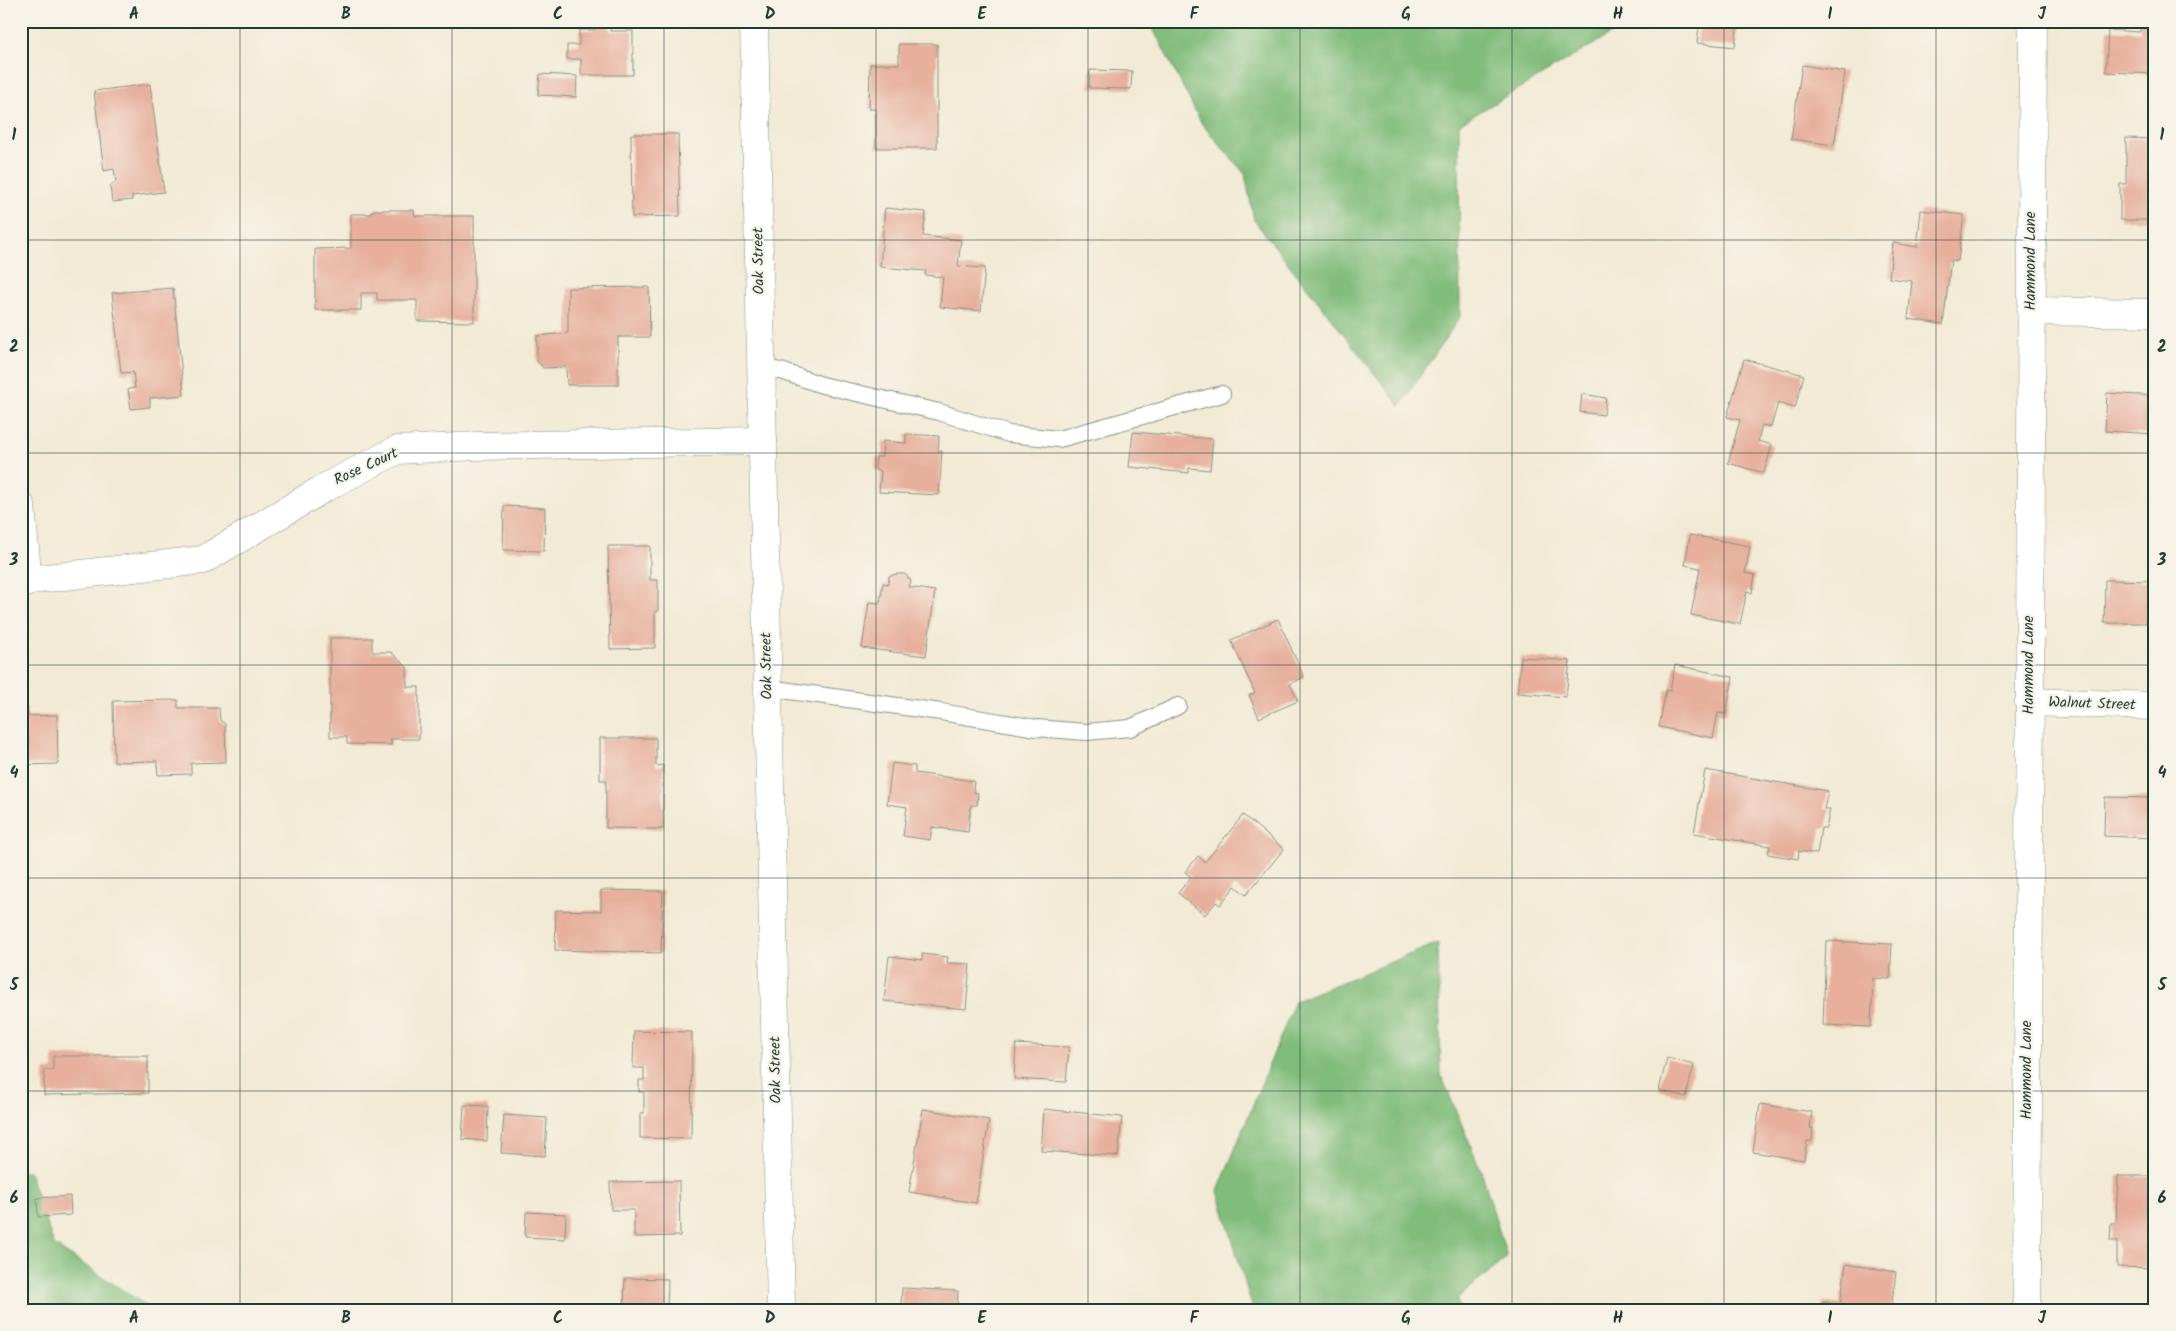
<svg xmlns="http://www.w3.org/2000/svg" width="2176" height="1331" viewBox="0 0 2176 1331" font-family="Kalam,sans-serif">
<rect width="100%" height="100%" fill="#f7f3e8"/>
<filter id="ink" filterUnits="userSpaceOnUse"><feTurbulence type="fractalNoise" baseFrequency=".02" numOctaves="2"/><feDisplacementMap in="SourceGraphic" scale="10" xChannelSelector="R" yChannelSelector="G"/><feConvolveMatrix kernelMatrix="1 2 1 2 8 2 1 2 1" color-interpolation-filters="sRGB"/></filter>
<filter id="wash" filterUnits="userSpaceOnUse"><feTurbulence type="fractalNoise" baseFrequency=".0096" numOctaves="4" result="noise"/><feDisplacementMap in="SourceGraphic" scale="20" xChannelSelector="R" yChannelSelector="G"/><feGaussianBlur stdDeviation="1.12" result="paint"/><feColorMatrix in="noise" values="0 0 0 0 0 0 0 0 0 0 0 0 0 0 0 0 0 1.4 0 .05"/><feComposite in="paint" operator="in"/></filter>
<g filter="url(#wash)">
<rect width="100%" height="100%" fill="#f2ead4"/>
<g fill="#80bc7a" stroke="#507c57">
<polygon points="1149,21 1605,21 1616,31 1459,124 1460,317 1400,406 1254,220 1245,174 1202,124"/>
<polygon points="1438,943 1441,1075 1482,1173 1507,1257 1457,1299 1460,1310 1253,1310 1218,1191 1295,1001"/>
<polygon points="21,1172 29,1172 54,1245 153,1310 21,1310"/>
</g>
<g id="blocks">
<g fill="#e7af9c">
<polygon points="1700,21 1738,21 1735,47 1697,43"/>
<polygon points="2140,21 2155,21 2155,74 2106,72 2108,30 2140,32"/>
<polygon points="594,24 610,24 610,31 633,31 633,75 581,75 581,59 567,59 567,45 579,45 579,30 594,30"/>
<polygon points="899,44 937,44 937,148 876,148 876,109 869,109 870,64 899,64"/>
<polygon points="1802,65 1845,72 1834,145 1791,139"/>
<polygon points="1090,70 1132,71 1131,89 1089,88"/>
<polygon points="540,74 577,76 576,97 538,95"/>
<polygon points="150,84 164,192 132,196 132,200 112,202 110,186 116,182 114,169 104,171 94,91"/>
<polygon points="631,134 678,134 680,216 632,217"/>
<polygon points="2126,138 2155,139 2155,220 2120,220 2120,184 2126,184"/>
<polygon points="885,208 926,212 923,236 961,240 958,266 985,268 981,311 940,307 943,277 925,275 926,271 880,267"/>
<polygon points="374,210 414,210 415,216 474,216 474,322 417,321 417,300 377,300 377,293 361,293 361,310 315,310 315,249 351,248 351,214 370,214"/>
<polygon points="1921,210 1964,215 1958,261 1951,260 1943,324 1908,319 1912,281 1889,278 1893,243 1917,247"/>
<polygon points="649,287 650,337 618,337 618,385 567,385 566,367 543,368 537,361 537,336 568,333 568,288"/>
<polygon points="173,288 184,395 150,398 150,407 131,409 128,389 135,388 133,372 121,373 112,293"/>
<polygon points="1744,359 1804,375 1795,408 1778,403 1771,427 1762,425 1758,441 1772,445 1764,473 1728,463 1740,420 1727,417"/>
<polygon points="2107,393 2155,396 2155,434 2105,431"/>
<polygon points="1582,394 1606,398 1604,415 1580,412"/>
<polygon points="1133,432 1213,439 1210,470 1189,468 1189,473 1129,467"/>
<polygon points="906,434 939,436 938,451 942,451 939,495 879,492 881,471 875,470 876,457 882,457 883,441 906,443"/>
<polygon points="504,506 545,508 544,551 503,550"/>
<polygon points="1690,535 1750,546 1745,573 1755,575 1752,593 1747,591 1740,624 1691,615 1700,568 1685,565"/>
<polygon points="608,546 650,546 650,580 658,580 658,611 655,612 655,648 610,649"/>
<polygon points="897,574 905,574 911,581 909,587 935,591 926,656 862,648 869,602 880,603 883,583 888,584 889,576"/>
<polygon points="2105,580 2155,581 2155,623 2104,623"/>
<polygon points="1278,619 1304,677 1290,684 1298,701 1259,718 1249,695 1255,693 1231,640"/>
<polygon points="330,638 372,638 372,652 391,652 407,667 407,687 419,687 419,739 391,739 391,745 347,744 347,737 330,737"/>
<polygon points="1521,657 1570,661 1566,697 1517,693"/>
<polygon points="1675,665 1733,677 1726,714 1718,713 1713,738 1659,727 1666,690 1670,691"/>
<polygon points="178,700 178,708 219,708 220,720 225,724 226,762 191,763 191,774 158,775 157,761 114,762 113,701"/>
<polygon points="21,707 27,707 27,716 57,715 58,764 21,765"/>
<polygon points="600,738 656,738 656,766 663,765 663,829 606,828 606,780 600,780"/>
<polygon points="892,763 915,766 915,773 974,781 973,792 978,793 977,805 971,805 968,832 932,827 930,840 903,836 907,807 887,804"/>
<polygon points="1705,770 1828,791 1824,809 1830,809 1826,828 1821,828 1817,854 1799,851 1798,859 1768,854 1770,846 1694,833"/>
<polygon points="2105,797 2155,798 2155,838 2104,836"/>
<polygon points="1243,815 1284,849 1246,895 1235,886 1220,905 1216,902 1205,915 1178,893 1191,877 1185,872 1198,856 1205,862"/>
<polygon points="601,890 663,891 661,953 555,950 556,910 601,911"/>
<polygon points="2152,939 2155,939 2155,1006 2150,1006"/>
<polygon points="1826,941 1892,944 1890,979 1873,978 1871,1027 1823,1025"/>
<polygon points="922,954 948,957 947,963 970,964 966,1009 884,1001 889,956 922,960"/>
<polygon points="634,1031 692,1032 691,1139 640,1138 640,1113 644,1113 644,1092 639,1092 639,1080 644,1080 644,1068 633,1068"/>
<polygon points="1016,1044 1069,1047 1066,1082 1014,1079"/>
<polygon points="53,1056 148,1056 148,1093 44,1095 44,1070 53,1070"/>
<polygon points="1667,1058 1694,1065 1686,1097 1659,1090"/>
<polygon points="1760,1104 1812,1112 1810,1128 1813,1128 1812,1141 1807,1141 1804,1160 1753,1152"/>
<polygon points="464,1105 488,1106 487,1141 462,1139"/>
<polygon points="923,1109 989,1120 976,1203 909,1192"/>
<polygon points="1044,1109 1122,1117 1118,1156 1041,1151"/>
<polygon points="504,1115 547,1118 545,1156 501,1153"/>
<polygon points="2118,1176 2155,1176 2155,1268 2117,1267 2117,1241 2110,1241 2111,1223 2116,1223"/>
<polygon points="679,1181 680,1236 634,1237 634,1210 611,1210 610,1182"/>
<polygon points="70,1196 71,1215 38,1217 37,1198"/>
<polygon points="526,1212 566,1214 565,1239 525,1237"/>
<polygon points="1846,1264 1896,1272 1891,1310 1822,1310 1823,1302 1840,1305"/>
<polygon points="625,1278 668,1279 667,1310 624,1310"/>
<polygon points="902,1288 958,1291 957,1310 901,1310"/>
</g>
</g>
</g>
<g filter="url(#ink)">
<use href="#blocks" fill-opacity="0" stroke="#889484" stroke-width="1"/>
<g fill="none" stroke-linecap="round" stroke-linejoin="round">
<defs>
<g id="service">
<polyline points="761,368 781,371 822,385 939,412 1009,434 1059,439 1222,394"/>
<polyline points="768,688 941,712 1036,728 1086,732 1130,728 1178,706"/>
</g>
<g id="minor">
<polyline points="754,21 781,1310"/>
<polyline points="2031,311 2155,313"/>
<polyline points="21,506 28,582"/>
<polyline points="21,581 203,560 326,487 397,450 478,446 763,441"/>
<polyline points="2029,702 2155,706"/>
<polyline points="2027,1310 2033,21"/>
</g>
</defs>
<use href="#service" stroke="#889484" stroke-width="18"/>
<use href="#minor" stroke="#889484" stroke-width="29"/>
<use href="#service" stroke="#fff" stroke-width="16"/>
<use href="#minor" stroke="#fff" stroke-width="28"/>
</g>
</g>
<path fill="none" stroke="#1f3d34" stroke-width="1" stroke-opacity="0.55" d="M 240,21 L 240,1310M 452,21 L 452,1310M 664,21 L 664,1310M 876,21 L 876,1310M 1088,21 L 1088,1310M 1300,21 L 1300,1310M 1512,21 L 1512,1310M 1724,21 L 1724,1310M 1936,21 L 1936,1310M 21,240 L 2155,240M 21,453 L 2155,453M 21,665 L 2155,665M 21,878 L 2155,878M 21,1091 L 2155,1091"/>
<g text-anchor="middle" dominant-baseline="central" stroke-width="4.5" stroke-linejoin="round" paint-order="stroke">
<g font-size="15" fill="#1f3d34" stroke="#f7f3e8">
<text transform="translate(759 261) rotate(-91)">Oak Street</text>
<text transform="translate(2031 261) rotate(-90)">Hammond Lane</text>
<text transform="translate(366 467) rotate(-25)">Rose Court</text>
<text transform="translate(2029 665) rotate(-90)">Hammond Lane</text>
<text transform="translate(767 666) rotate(-91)">Oak Street</text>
<text transform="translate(2092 704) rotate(2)">Walnut Street</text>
<text transform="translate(776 1070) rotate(-91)">Oak Street</text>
<text transform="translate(2027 1070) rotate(-90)">Hammond Lane</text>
</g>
</g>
<rect width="2176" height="1331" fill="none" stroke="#f7f3e8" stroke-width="55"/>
<rect x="28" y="28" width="2120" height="1276" fill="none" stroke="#1f3d34" stroke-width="2"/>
<g font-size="16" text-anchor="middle" font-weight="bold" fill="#1f3d34">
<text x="134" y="19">A</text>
<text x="346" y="19">B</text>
<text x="558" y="19">C</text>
<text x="770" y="19">D</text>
<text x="982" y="19">E</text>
<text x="1194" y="19">F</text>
<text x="1406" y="19">G</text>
<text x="1618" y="19">H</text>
<text x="1830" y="19">I</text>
<text x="2042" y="19">J</text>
<text x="14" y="140">1</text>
<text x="2162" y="140">1</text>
<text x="14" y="352">2</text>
<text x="2162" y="352">2</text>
<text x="14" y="565">3</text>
<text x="2162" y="565">3</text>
<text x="14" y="778">4</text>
<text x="2162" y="778">4</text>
<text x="14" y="990">5</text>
<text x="2162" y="990">5</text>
<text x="14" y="1203">6</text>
<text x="2162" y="1203">6</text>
<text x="134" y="1323">A</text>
<text x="346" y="1323">B</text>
<text x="558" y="1323">C</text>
<text x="770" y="1323">D</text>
<text x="982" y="1323">E</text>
<text x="1194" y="1323">F</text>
<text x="1406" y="1323">G</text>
<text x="1618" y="1323">H</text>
<text x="1830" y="1323">I</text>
<text x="2042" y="1323">J</text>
</g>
</svg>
